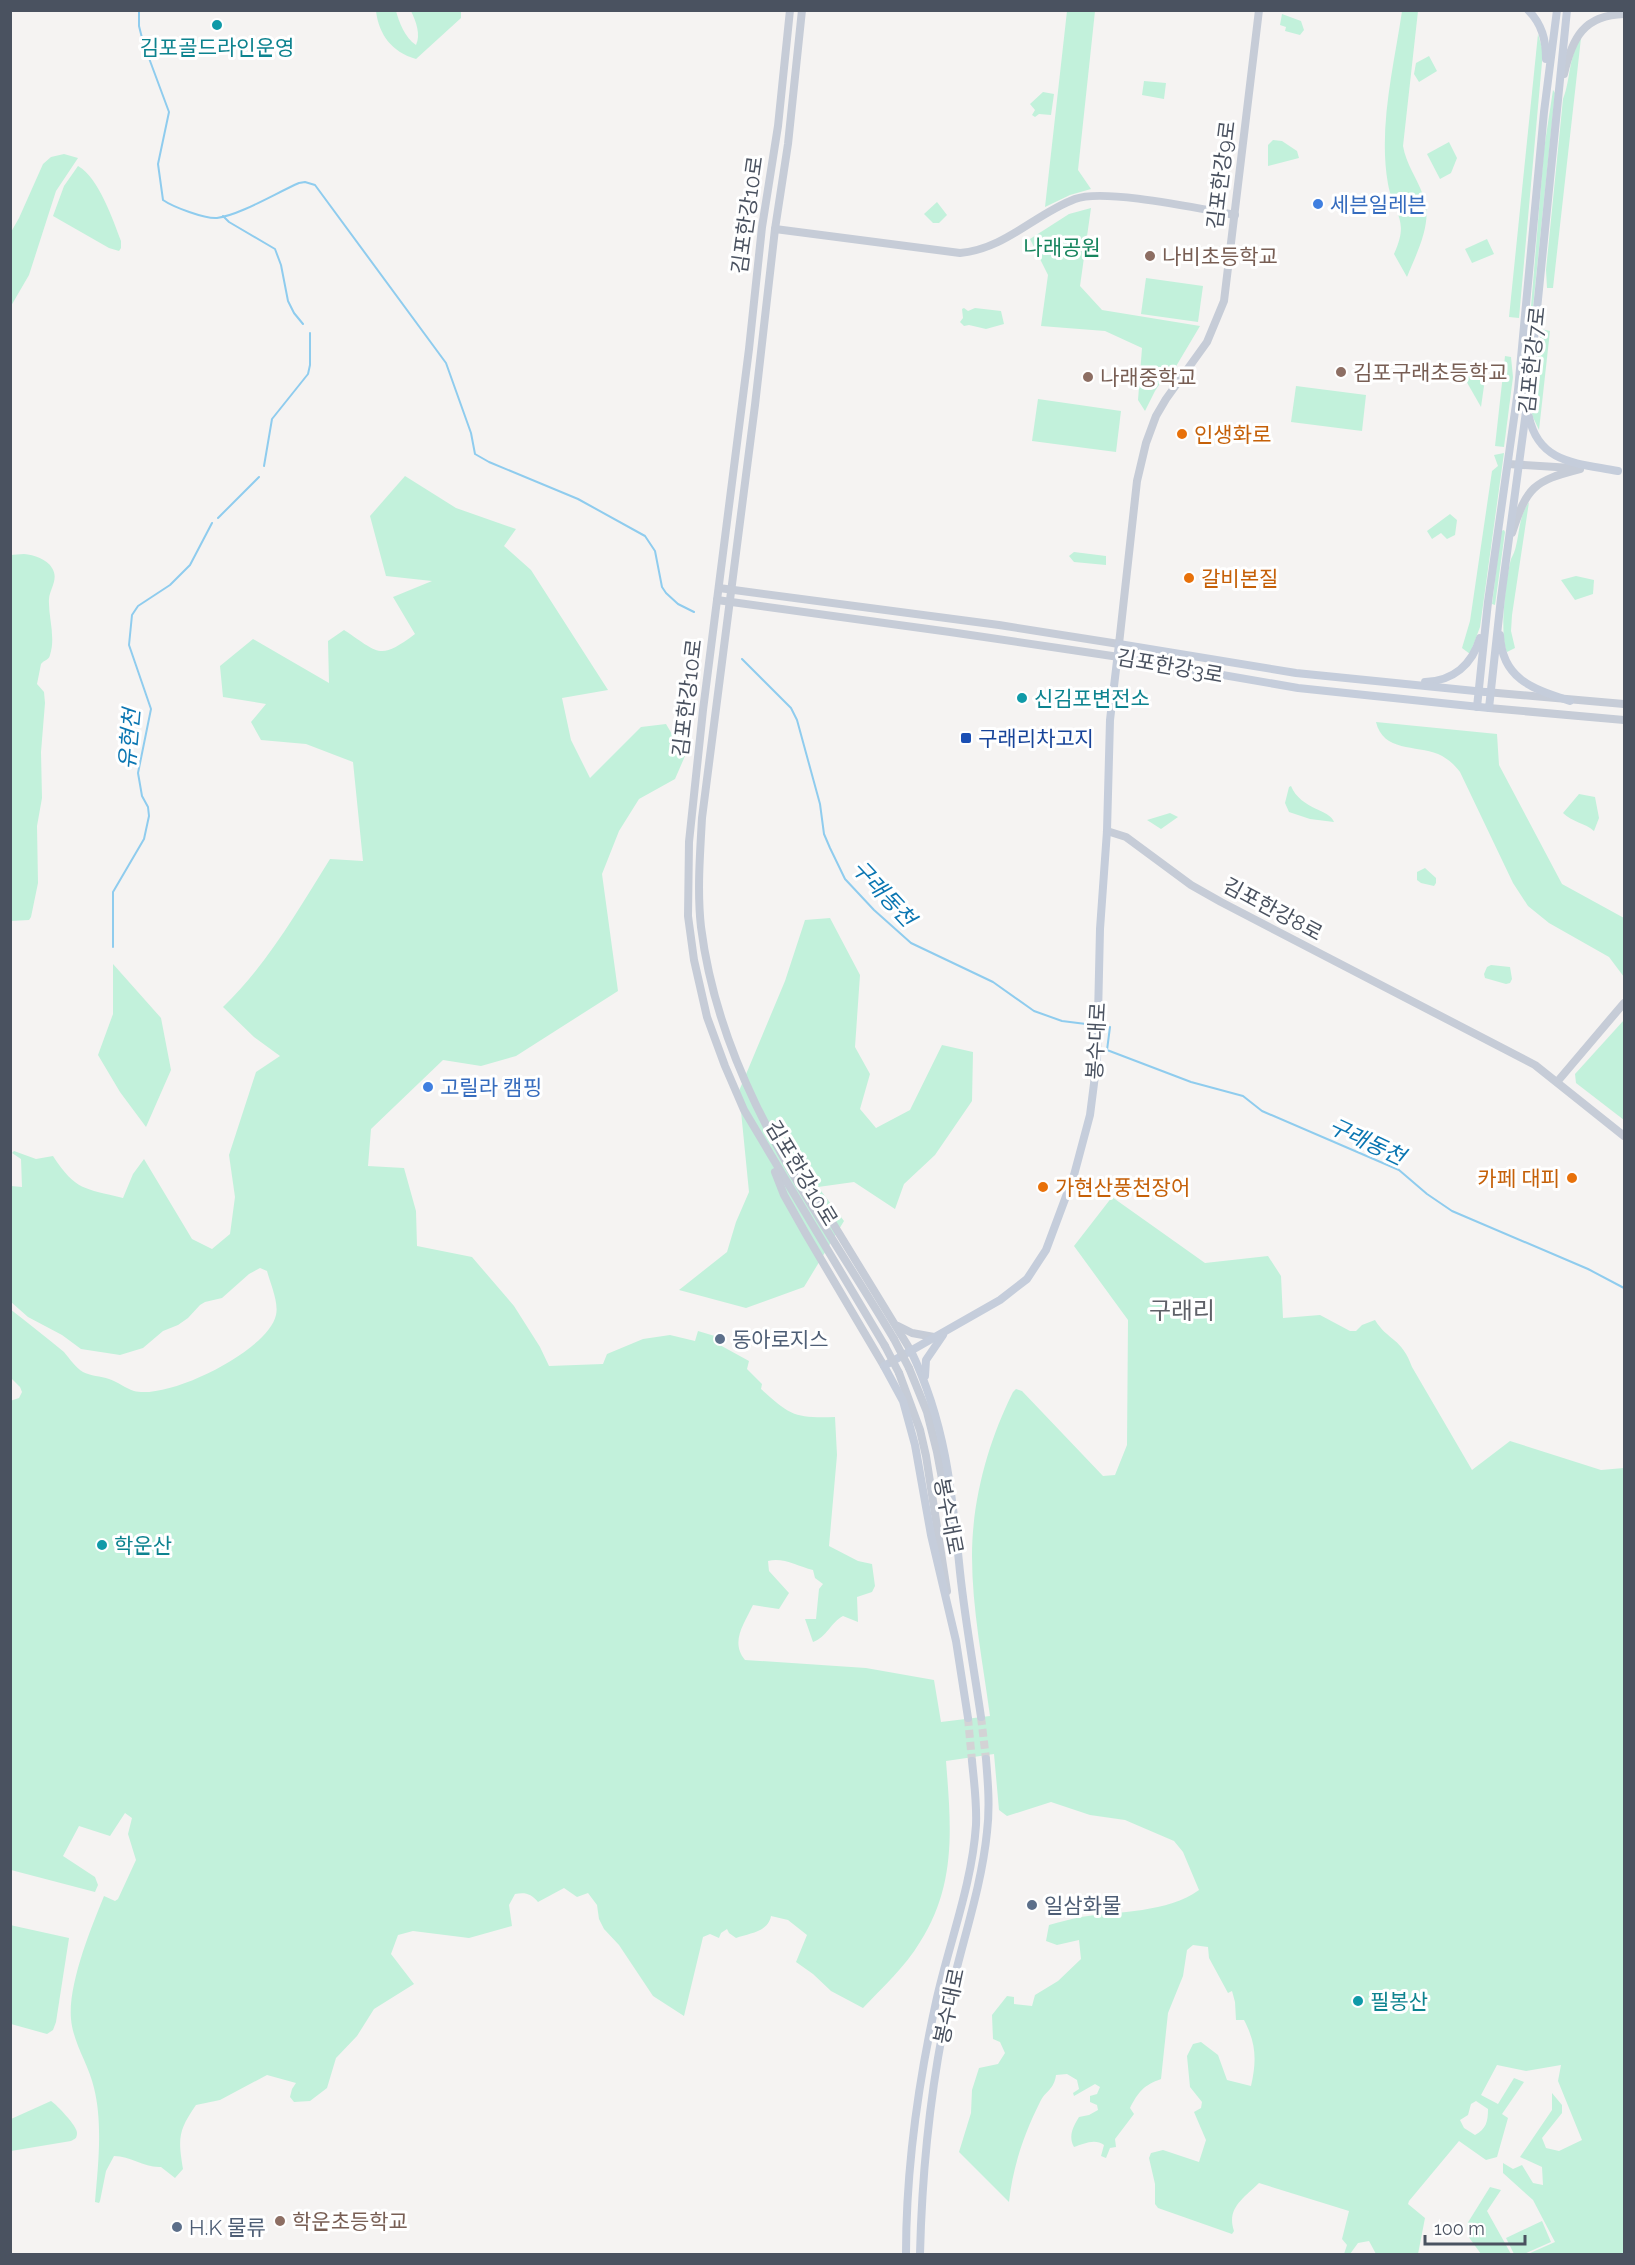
<svg xmlns="http://www.w3.org/2000/svg" width="1635" height="2265" viewBox="0 0 1635 2265" font-family="Raleway,'Noto Sans KR',sans-serif">
<rect width="100%" height="100%" fill="#f5f3f2"/>
<g fill="#c2f1db" fill-rule="evenodd">
<path d="M 376,11 L 396,11 C 399,22 405,38 416,45 C 421,35 416,21 411,11 L 461,11 L 461,18 L 416,59 C 392,52 379,35 376,11 Z"/>
<polygon points="1067,11 1095,11 1078,170 1091,189 1070,195 1045,207"/>
<path d="M 1402,11 L 1418,11 L 1403,146 C 1406,164 1417,178 1423,195 C 1434,221 1417,252 1407,277 L 1394,254 C 1410,219 1394,216 1388,184 C 1378,128 1394,66 1402,11 Z"/>
<polygon points="1282,14 1301,21 1304,30 1300,35 1285,31 1286,27 1280,25"/>
<polygon points="1538,34 1543,51 1519,318 1509,317"/>
<path d="M 1581,38 L 1553,288 L 1547,288 L 1546,270 L 1563,99 C 1571,79 1568,57 1581,38 Z"/>
<polygon points="1429,56 1437,71 1419,82 1414,74 1416,63"/>
<polygon points="1144,81 1166,83 1164,99 1142,95"/>
<polygon points="1553,90 1555,93 1532,317 1530,319 1544,149"/>
<polygon points="1043,92 1054,94 1051,115 1039,114 1035,117 1032,115 1035,110 1030,104"/>
<polygon points="1273,140 1282,141 1297,151 1299,158 1268,166 1268,145"/>
<polygon points="1449,142 1457,158 1451,173 1440,179 1427,154"/>
<polygon points="64,154 78,158 56,191 29,275 11,306 11,232 19,218 43,164 51,157"/>
<path d="M 78,166 C 99,178 113,220 121,241 L 121,248 L 119,251 L 109,248 L 53,216 L 64,186 Z"/>
<polygon points="937,202 947,215 939,223 933,223 924,214"/>
<polygon points="1091,208 1080,286 1102,310 1200,326 1175,368 1165,376 1155,391 1145,411 1138,400 1142,348 1105,331 1041,326 1048,275 1030,239 1069,214"/>
<polygon points="1487,239 1494,254 1472,263 1465,249"/>
<polygon points="1146,278 1203,286 1198,322 1141,314"/>
<polygon points="964,308 968,311 975,308 1001,311 1004,324 986,329 969,325 964,326 960,322 963,318 962,309"/>
<polygon points="1541,329 1550,331 1539,430 1532,415"/>
<polygon points="1505,356 1511,357 1513,377 1504,447 1495,446"/>
<polygon points="1477,372 1484,386 1481,407 1465,379"/>
<polygon points="1296,386 1366,395 1362,431 1291,422"/>
<polygon points="1038,399 1121,411 1116,452 1032,441"/>
<polygon points="1504,453 1480,627 1470,654 1462,648 1470,621 1492,471 1498,466 1494,455"/>
<path d="M 405,476 L 456,508 L 516,529 L 504,546 L 531,570 L 608,690 L 562,698 L 571,740 L 590,778 L 641,727 L 666,724 L 685,756 L 675,779 L 639,799 L 619,831 L 602,874 L 618,991 L 516,1056 L 481,1066 L 443,1060 L 371,1129 L 368,1166 L 404,1168 L 416,1211 L 417,1246 L 472,1257 L 514,1306 L 540,1347 L 549,1366 L 603,1364 L 607,1354 L 643,1339 L 670,1335 L 695,1341 L 698,1331 L 718,1337 L 718,1344 L 749,1361 L 747,1369 L 762,1384 L 761,1389 C 791,1416 795,1418 835,1417 L 837,1455 L 829,1546 L 858,1561 L 872,1564 L 875,1586 L 872,1592 L 857,1597 L 858,1622 L 843,1616 C 831,1622 827,1637 813,1642 L 805,1619 L 816,1619 L 819,1589 L 823,1584 L 815,1578 L 813,1570 C 797,1566 783,1557 768,1561 L 769,1571 L 789,1593 L 779,1609 L 753,1605 C 744,1624 730,1642 745,1660 L 866,1668 L 934,1680 L 941,1722 L 990,1716 C 983,1663 972,1609 972,1556 C 972,1500 988,1442 1013,1392 L 1016,1389 L 1022,1391 L 1103,1476 L 1115,1475 L 1127,1445 L 1128,1320 L 1074,1246 L 1112,1197 L 1205,1263 L 1268,1256 L 1281,1276 L 1283,1318 L 1320,1315 L 1350,1331 L 1356,1331 L 1362,1325 L 1375,1320 C 1388,1341 1402,1338 1412,1367 L 1472,1470 L 1510,1441 L 1601,1470 L 1624,1468 L 1624,2254 L 1528,2254 L 1555,2242 L 1533,2200 L 1503,2173 L 1503,2163 L 1513,2169 L 1522,2165 L 1533,2183 L 1543,2185 L 1542,2167 L 1520,2157 L 1552,2110 L 1552,2093 L 1562,2105 L 1562,2113 L 1542,2138 L 1546,2148 L 1559,2151 L 1582,2140 L 1558,2081 L 1561,2065 L 1526,2071 L 1497,2065 L 1481,2095 L 1498,2104 L 1514,2078 L 1524,2082 L 1502,2114 L 1508,2118 L 1497,2157 L 1486,2160 L 1459,2141 L 1409,2201 L 1408,2204 L 1425,2218 L 1418,2254 L 1376,2254 L 1369,2241 L 1358,2243 L 1350,2254 L 1344,2254 L 1347,2245 L 1342,2239 L 1349,2211 L 1259,2183 C 1244,2198 1226,2208 1234,2231 L 1232,2234 L 1158,2208 L 1155,2204 L 1155,2184 L 1149,2158 L 1151,2153 L 1163,2150 L 1199,2162 L 1206,2140 L 1194,2112 L 1201,2108 L 1202,2102 L 1190,2087 L 1187,2056 L 1193,2044 L 1201,2042 L 1218,2055 L 1227,2080 L 1251,2086 C 1257,2060 1256,2043 1244,2020 L 1236,2020 L 1235,2002 L 1232,1991 L 1228,1993 L 1209,1958 L 1208,1947 L 1193,1945 L 1187,1950 L 1183,1976 L 1168,2013 L 1161,2079 C 1144,2085 1138,2092 1130,2108 L 1134,2114 L 1115,2139 L 1116,2147 L 1110,2148 L 1106,2158 L 1101,2156 L 1104,2145 C 1095,2138 1083,2144 1074,2147 C 1068,2136 1073,2127 1079,2117 L 1089,2115 L 1098,2110 L 1097,2105 L 1090,2102 L 1090,2096 L 1097,2094 L 1100,2087 L 1095,2084 L 1074,2096 L 1073,2093 L 1079,2089 L 1077,2080 L 1067,2074 L 1056,2075 C 1054,2090 1046,2090 1040,2102 C 1024,2134 1013,2166 1009,2202 L 959,2152 L 971,2113 L 972,2090 L 979,2068 L 998,2064 L 1005,2053 L 1000,2042 L 993,2039 L 992,2015 L 1007,1996 L 1014,1997 L 1014,2004 L 1032,2006 L 1035,1995 L 1058,1981 L 1081,1959 L 1079,1940 L 1057,1945 L 1046,1941 L 1049,1925 C 1060,1922 1070,1919 1081,1917 C 1118,1911 1168,1913 1199,1890 L 1183,1852 L 1174,1841 L 1125,1820 L 1090,1815 L 1051,1802 L 1007,1816 L 999,1810 L 994,1754 L 946,1761 C 951,1826 957,1884 920,1942 C 905,1967 883,1987 863,2008 L 831,1991 L 813,1974 L 796,1962 L 807,1935 L 788,1920 L 771,1916 C 768,1932 750,1933 736,1938 L 729,1933 L 727,1929 L 721,1933 L 719,1938 L 710,1934 L 703,1937 L 684,2016 L 653,1996 L 619,1945 L 604,1929 L 599,1919 L 597,1905 L 588,1893 L 577,1897 L 564,1888 L 538,1902 C 531,1894 526,1892 515,1894 L 509,1905 L 512,1926 L 469,1938 L 413,1931 L 398,1935 L 391,1954 L 414,1984 L 374,2009 L 357,2036 L 336,2058 L 327,2088 L 310,2101 L 294,2102 L 290,2097 L 292,2089 L 296,2083 L 267,2075 L 220,2100 L 196,2105 C 178,2131 178,2138 183,2169 L 175,2178 L 161,2167 C 144,2168 131,2156 114,2156 L 106,2171 L 100,2201 L 99,2203 L 95,2202 C 98,2166 103,2124 94,2088 C 89,2065 73,2043 71,2019 C 68,1984 91,1928 104,1896 L 115,1901 L 118,1899 L 136,1860 L 128,1834 L 132,1818 L 125,1813 L 110,1836 L 79,1826 L 63,1856 L 95,1877 L 98,1885 L 95,1892 L 11,1870 L 10,1401 L 19,1398 L 22,1392 L 20,1387 L 11,1378 L 10,1309 C 28,1323 46,1337 64,1352 C 69,1358 76,1368 83,1372 C 90,1376 101,1376 109,1379 C 118,1382 125,1388 134,1391 C 168,1400 268,1351 276,1315 C 279,1302 270,1283 267,1271 L 260,1268 L 249,1274 L 222,1298 L 205,1302 L 200,1305 L 188,1318 L 178,1325 L 163,1331 L 143,1348 L 120,1355 L 81,1349 L 62,1335 L 28,1317 L 11,1302 L 11,1186 L 22,1187 L 21,1159 L 12,1153 L 14,1151 L 36,1159 L 53,1156 C 76,1191 84,1188 123,1198 L 133,1174 L 144,1159 L 192,1239 L 212,1249 L 230,1234 L 235,1197 L 229,1155 L 256,1072 L 280,1056 L 254,1037 L 223,1007 C 267,965 298,910 330,859 L 363,861 L 353,762 L 306,744 L 261,740 L 251,722 L 266,704 L 223,697 L 220,666 L 253,639 L 329,683 L 328,641 L 344,630 C 379,653 379,661 415,634 L 393,597 L 432,581 L 386,576 L 370,516 ZM 1476,2101 L 1488,2109 C 1488,2122 1486,2129 1475,2135 L 1464,2128 L 1460,2120 L 1468,2115 L 1471,2104 Z"/>
<path d="M 1529,502 L 1512,615 L 1511,631 L 1515,648 L 1507,652 C 1499,636 1506,577 1511,559 C 1513,555 1515,551 1516,546 C 1520,530 1519,516 1529,502 Z"/>
<polygon points="1450,514 1457,520 1455,535 1447,539 1441,533 1432,539 1427,531"/>
<polygon points="1504,530 1505,532 1495,605 1492,604 1501,531"/>
<polygon points="1074,552 1106,556 1106,565 1074,562 1069,556"/>
<path d="M 24,554 C 34,555 47,559 52,568 C 59,579 50,588 49,599 C 48,617 56,636 50,655 C 49,660 44,660 41,664 L 37,684 L 44,692 L 45,703 L 41,752 L 42,798 L 37,826 L 38,883 L 31,917 L 29,920 L 11,921 L 10,555 Z"/>
<polygon points="1576,576 1594,580 1593,594 1575,600 1561,580"/>
<path d="M 1376,722 L 1497,734 L 1499,765 L 1562,884 L 1624,918 L 1624,977 L 1609,957 L 1549,923 L 1528,906 L 1513,883 L 1460,772 C 1454,764 1447,758 1438,754 C 1416,745 1383,752 1376,722 Z"/>
<path d="M 1291,786 C 1301,810 1330,809 1334,822 L 1310,819 L 1289,812 L 1285,803 L 1289,787 Z"/>
<path d="M 1579,794 L 1595,797 L 1599,818 L 1594,831 C 1585,823 1572,822 1563,813 Z"/>
<polygon points="1170,813 1178,817 1161,829 1147,820"/>
<polygon points="1425,868 1436,878 1436,883 1434,886 1421,883 1417,880 1417,872"/>
<polygon points="830,918 860,975 855,1047 870,1074 860,1109 876,1128 910,1110 942,1045 973,1052 972,1101 935,1155 904,1184 895,1209 854,1182 818,1187 844,1221 804,1287 746,1308 679,1290 727,1252 736,1222 749,1192 739,1091 785,981 805,920"/>
<polygon points="113,964 161,1018 171,1070 146,1127 120,1092 98,1055 113,1014"/>
<polygon points="1491,965 1510,967 1512,979 1510,983 1506,984 1485,978 1484,974 1487,967"/>
<polygon points="1624,1020 1624,1120 1576,1083 1575,1074"/>
<polygon points="10,1925 69,1938 56,2022 53,2030 47,2034 11,2024"/>
<path d="M 51,2101 C 57,2105 77,2126 77,2133 C 77,2138 75,2139 71,2141 L 11,2151 L 11,2119 Z"/>
<polygon points="1490,2187 1501,2190 1487,2211 1511,2254 1481,2254 1468,2236 1467,2224"/>
<polygon points="1542,2221 1551,2242 1524,2254 1514,2254 1506,2238"/>
</g>
<g fill="none" stroke-linecap="round" stroke-linejoin="round">
<g stroke="#8fccee" stroke-width="2">
<path d="M 139,10 L 139,26 L 143,42 L 169,112 L 158,164 L 163,200 C 173,207 205,219 217,218 C 240,215 276,193 299,183 L 305,182 L 315,185 L 446,363 L 471,433 L 475,454 L 489,462 L 578,499 L 645,536 L 655,551 L 662,587 L 666,593 L 678,604 L 694,612"/>
<polyline points="223,216 229,222 275,249 281,265 288,301 294,313 303,324"/>
<polyline points="264,466 272,419 308,374 310,365 310,333"/>
<polyline points="218,518 259,477"/>
<polyline points="742,659 791,708 797,720 820,804 824,834 830,848 845,879 874,910 911,943 993,982 1034,1011 1062,1021 1086,1024"/>
<polyline points="113,947 113,892 144,839 149,816 148,807 142,796 138,773 151,709 129,645 132,615 138,606 170,585 190,565 212,523"/>
<polyline points="1110,1027 1107,1050 1191,1082 1243,1096 1262,1111 1399,1170 1427,1194 1452,1211 1588,1269 1624,1288"/>
</g>
<g stroke="#d3d3d5" stroke-width="8" stroke-dasharray="8 4" stroke-linecap="butt">
<polyline points="981,1717 986,1759"/>
<polyline points="968,1718 972,1761"/>
</g>
<g stroke="#c6ccd7" stroke-width="8">
<polyline points="790,10 778,126 762,227 749,349 703,710 689,842 688,916 694,960 707,1017 725,1066 744,1110 885,1346"/>
<path d="M 802,10 L 788,144 L 775,229 L 755,405 L 702,818 C 700,855 697,891 701,927 C 721,1086 815,1206 894,1339"/>
<path d="M 1564,74 C 1572,38 1584,15 1624,14"/>
<path d="M 775,229 L 960,253 C 1005,249 1035,214 1075,199 C 1104,188 1200,209 1235,215"/>
<polyline points="1508,464 1572,468"/>
<path d="M 1512,533 C 1527,487 1533,481 1580,469"/>
<polyline points="719,588 999,625 1119,644 1137,481 1146,443 1156,416 1166,399 1207,342 1224,301 1259,10"/>
<polyline points="717,600 950,632 1119,657"/>
<polyline points="1486,692 1624,704"/>
<polyline points="1489,708 1624,720"/>
<polyline points="1107,831 1126,837 1191,885 1221,902 1535,1065 1624,1136"/>
<polyline points="1557,1082 1624,1003"/>
<polyline points="790,1163 829,1217 911,1351"/>
<polyline points="775,1172 784,1195 806,1234 884,1366"/>
<polyline points="898,1326 912,1333 934,1337"/>
<polyline points="909,1368 927,1412 937,1452 953,1537"/>
<polyline points="899,1373 920,1430 926,1456 947,1591"/>
</g>
<g stroke="#c5cddb" stroke-width="8">
<path d="M 1528,10 C 1542,24 1546,40 1546,59"/>
<path d="M 1529,417 C 1539,464 1578,463 1618,471"/>
<path d="M 1500,635 C 1502,680 1534,689 1570,701"/>
<polyline points="1119,657 1298,688 1489,708 1501,598 1529,389 1567,10"/>
<path d="M 1425,682 C 1453,681 1472,665 1480,638"/>
<polyline points="1477,707 1488,602 1518,390 1544,112 1557,10"/>
<path d="M 911,1351 C 946,1424 952,1493 960,1572 C 965,1620 974,1669 981,1717"/>
<polyline points="925,1376 926,1360 943,1335"/>
<polyline points="968,1718 956,1641 931,1535 915,1445 903,1401 884,1366 1000,1300 1027,1279 1046,1250 1074,1175 1090,1115 1097,1060 1100,929 1107,831 1110,720 1119,644 1296,673 1485,692"/>
<path d="M 906,2254 C 906,2170 918,2084 936,2002 C 949,1943 972,1885 976,1825 C 977,1803 974,1782 972,1761"/>
<path d="M 920,2254 C 922,2172 930,2091 947,2010 C 959,1950 981,1892 987,1832 C 990,1807 988,1783 986,1759"/>
</g>
<g stroke="#c6ccd7" stroke-width="8">
<polyline points="894,1339 909,1368"/>
<polyline points="885,1346 899,1373"/>
</g>
</g>
<g fill="#0f9aa8" stroke="#fff" stroke-width="2">
<circle cx="217" cy="25" r="6"/>
<circle cx="1022" cy="698" r="6"/>
<circle cx="102" cy="1545" r="6"/>
<circle cx="1358" cy="2001" r="6"/>
</g>
<g fill="#3f7fe0" stroke="#fff" stroke-width="2">
<circle cx="1318" cy="204" r="6"/>
<circle cx="428" cy="1087" r="6"/>
</g>
<g fill="#8d6e63" stroke="#fff" stroke-width="2">
<circle cx="1150" cy="256" r="6"/>
<circle cx="1341" cy="372" r="6"/>
<circle cx="1088" cy="377" r="6"/>
<circle cx="280" cy="2221" r="6"/>
</g>
<g fill="#e8710a" stroke="#fff" stroke-width="2">
<circle cx="1182" cy="434" r="6"/>
<circle cx="1189" cy="578" r="6"/>
<circle cx="1572" cy="1178" r="6"/>
<circle cx="1043" cy="1187" r="6"/>
</g>
<rect fill="#1a4fb4" stroke="#fff" stroke-width="2" x="960" y="732" width="12" height="12" rx="3"/>
<g fill="#5c6f8a" stroke="#fff" stroke-width="2">
<circle cx="720" cy="1339" r="6"/>
<circle cx="1032" cy="1905" r="6"/>
<circle cx="177" cy="2227" r="6"/>
</g>
<g text-anchor="middle" dominant-baseline="central" stroke-width="6" stroke-linejoin="round" paint-order="stroke">
<g font-size="21" fill="#0d838f" stroke="#fff" text-anchor="start">
<text x="217" y="47" text-anchor="middle">김포골드라인운영</text>
<text x="1034" y="698">신김포변전소</text>
<text x="114" y="1545">학운산</text>
<text x="1370" y="2001">필봉산</text>
</g>
<g font-size="21" fill="#4a5260" stroke="#fff">
<text transform="translate(1221 175) rotate(-83)">김포한강9로</text>
<text transform="translate(747 215) rotate(-82)">김포한강10로</text>
<text transform="translate(1532 360) rotate(-84)">김포한강7로</text>
<text transform="translate(1170 666) rotate(10)">김포한강3로</text>
<text transform="translate(687 698) rotate(-83)">김포한강10로</text>
<text transform="translate(1273 909) rotate(28)">김포한강8로</text>
<text transform="translate(1096 1041) rotate(-87)">봉수대로</text>
<text transform="translate(802 1173) rotate(59)">김포한강10로</text>
<text transform="translate(949 1516) rotate(79)">봉수대로</text>
<text transform="translate(949 2006) rotate(-78)">봉수대로</text>
</g>
<g font-size="21" fill="#366cbe" stroke="#fff" text-anchor="start">
<text x="1330" y="204">세븐일레븐</text>
<text x="440" y="1087">고릴라 캠핑</text>
</g>
<g font-size="21" fill="#17855e" stroke="#fff">
<text x="1062" y="247">나래공원</text>
</g>
<g font-size="21" fill="#785e54" stroke="#fff" text-anchor="start">
<text x="1162" y="256">나비초등학교</text>
<text x="1353" y="372">김포구래초등학교</text>
<text x="1100" y="377">나래중학교</text>
<text x="292" y="2221">학운초등학교</text>
</g>
<g font-size="21" fill="#c56008" stroke="#fff" text-anchor="start">
<text x="1194" y="434">인생화로</text>
<text x="1201" y="578">갈비본질</text>
<text x="1560" y="1178" text-anchor="end">카페 대피</text>
<text x="1055" y="1187">가현산풍천장어</text>
</g>
<g font-size="21" fill="#164399" stroke="#fff" text-anchor="start">
<text x="978" y="738">구래리차고지</text>
</g>
<g font-size="21" fill="#4e5e75" stroke="#fff" text-anchor="start">
<text x="732" y="1339">동아로지스</text>
<text x="1044" y="1905">일삼화물</text>
<text x="189" y="2227">H.K 물류</text>
</g>
<g font-size="22" font-style="italic" fill="#0b76b2" stroke="#fff">
<text transform="translate(129 739) rotate(-85)">유현천</text>
<text transform="translate(884 893) rotate(47)">구래동천</text>
<text transform="translate(1367 1141) rotate(25)">구래동천</text>
</g>
<g font-size="24" fill="#5f6168" stroke="#fff">
<text x="1182" y="1310">구래리</text>
</g>
</g>
<rect width="1635" height="2265" fill="none" stroke="#4a5260" stroke-width="24"/>
<path d="M1425 2235v9h100v-9" fill="none" stroke="#4a5260" stroke-width="3"/>
<text x="1434" y="2235" font-size="18" fill="#4a5260" stroke="#ffffff" stroke-width="4.5" paint-order="stroke">100 m</text>
</svg>
